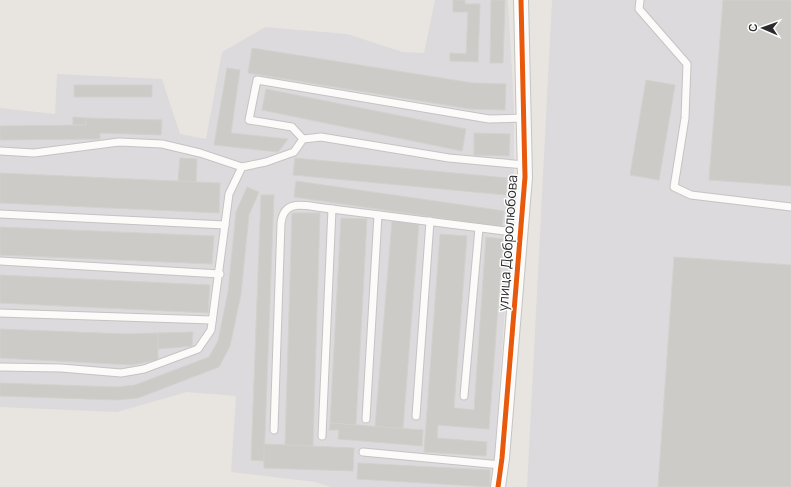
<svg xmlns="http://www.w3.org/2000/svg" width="791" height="487" viewBox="0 0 791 487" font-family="Manrope,sans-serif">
<rect width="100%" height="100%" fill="#e8e5e0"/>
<g fill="#dcdadc">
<polygon points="435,0 508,0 514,107 514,185 492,487 331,487 315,482 231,472 236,396 187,392 117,412 0,407 0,108 55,114 57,74 162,79 180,134 206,139 222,52 265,27 347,34 403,52 424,53"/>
<polygon points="552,0 791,0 791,487 527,487"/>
</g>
<g fill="#cdcbc7" stroke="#d3d1cd">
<polygon points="453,0 465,0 465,4 480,4 478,62 450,61 450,53 466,54 468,12 453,12"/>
<polygon points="491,0 505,0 503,63 490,63"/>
<polygon points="723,0 791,0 791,186 709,180"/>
<polygon points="252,48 473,83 506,84 505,110 470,109 248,73"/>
<polygon points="227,68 240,70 231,133 288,139 278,152 214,145"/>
<polygon points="646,80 675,85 659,180 630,175"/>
<rect x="74" y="85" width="78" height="12"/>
<polygon points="266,89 466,129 462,151 262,110"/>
<polygon points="73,117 86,118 86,125 73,125"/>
<polygon points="86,118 162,120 161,135 100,133 100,139 0,140 0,126 86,125"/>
<polygon points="474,133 510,134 509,156 474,155"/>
<polygon points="180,158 197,159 196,182 178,181"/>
<polygon points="295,158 507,178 506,195 293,175"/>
<polygon points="0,173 220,183 219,213 0,203"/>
<polygon points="296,181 504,211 502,227 294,197"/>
<polygon points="247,187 259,192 249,215 241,294 230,346 219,367 138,398 117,400 0,396 0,383 117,387 135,385 209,357 218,341 228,292 236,212"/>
<polygon points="261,195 274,195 264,461 251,460"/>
<polygon points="292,213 320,213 313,446 285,445"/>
<polygon points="341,218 367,219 356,425 330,423"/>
<polygon points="392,221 419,223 403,429 375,427"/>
<polygon points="0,227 214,236 212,264 0,255"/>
<polygon points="440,234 467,236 454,408 474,410 486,237 503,239 489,429 438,425 437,438 487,442 486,456 424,452"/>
<polygon points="674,257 791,265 791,487 658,487"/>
<polygon points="0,275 210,285 208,313 0,303"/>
<polygon points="0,329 127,334 158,333 158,360 132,365 0,358"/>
<polygon points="193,332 192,346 158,349 158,333"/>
<polygon points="330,423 423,430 422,446 338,439 339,430 329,430"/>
<polygon points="264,444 354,448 353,471 264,468"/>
<polygon points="358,463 490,470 490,487 357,479"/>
</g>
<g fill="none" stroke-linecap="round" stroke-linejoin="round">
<defs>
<g id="service">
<polyline points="640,0 639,9 687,64 685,118 674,187 691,195 791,207"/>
<polyline points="303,139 292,127 249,120 257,80 489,119 524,118"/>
<polyline points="0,151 34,153 119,142 162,144 200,153 242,167"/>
<polyline points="0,214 225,225"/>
<polyline points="0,261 220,274"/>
<polyline points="0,313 212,320"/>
<polyline points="0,367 61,368 121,373 144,369 198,349 211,330 229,194 242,167 266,162 294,152 303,139 321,137 449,158 525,165"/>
<polyline points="464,396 479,228"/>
<polyline points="416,416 430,221"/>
<polyline points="366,419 378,215"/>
<path d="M 274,430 L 281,223 C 284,198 305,206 324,208 L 521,233"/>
<polyline points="322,436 332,209"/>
<polyline points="363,452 501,465"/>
</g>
<polyline id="minor" points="498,487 502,458 525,177 521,0"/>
</defs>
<use href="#service" stroke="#c4c4c3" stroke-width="9"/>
<use href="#minor" stroke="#c4c4c3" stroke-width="16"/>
<use href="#service" stroke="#fcfbfa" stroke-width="7"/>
<use href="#minor" stroke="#fcfbfa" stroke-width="14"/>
<defs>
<polyline id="cycleway" points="498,487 502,458 525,177 521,0"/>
</defs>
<use href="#cycleway" stroke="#fff" stroke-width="8"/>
<use href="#cycleway" stroke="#e8590c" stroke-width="5"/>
</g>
<g text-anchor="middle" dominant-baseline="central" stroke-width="3" stroke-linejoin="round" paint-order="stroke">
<g font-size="14" fill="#2b2b2b" stroke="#fff">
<text transform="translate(507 243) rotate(-86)">улица Добролюбова</text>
</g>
</g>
<g transform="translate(763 28) rotate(272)" stroke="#ffffff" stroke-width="3" paint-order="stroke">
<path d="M0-3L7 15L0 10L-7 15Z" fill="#2b2b2b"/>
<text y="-6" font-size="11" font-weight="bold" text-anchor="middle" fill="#2b2b2b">С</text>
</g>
</svg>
